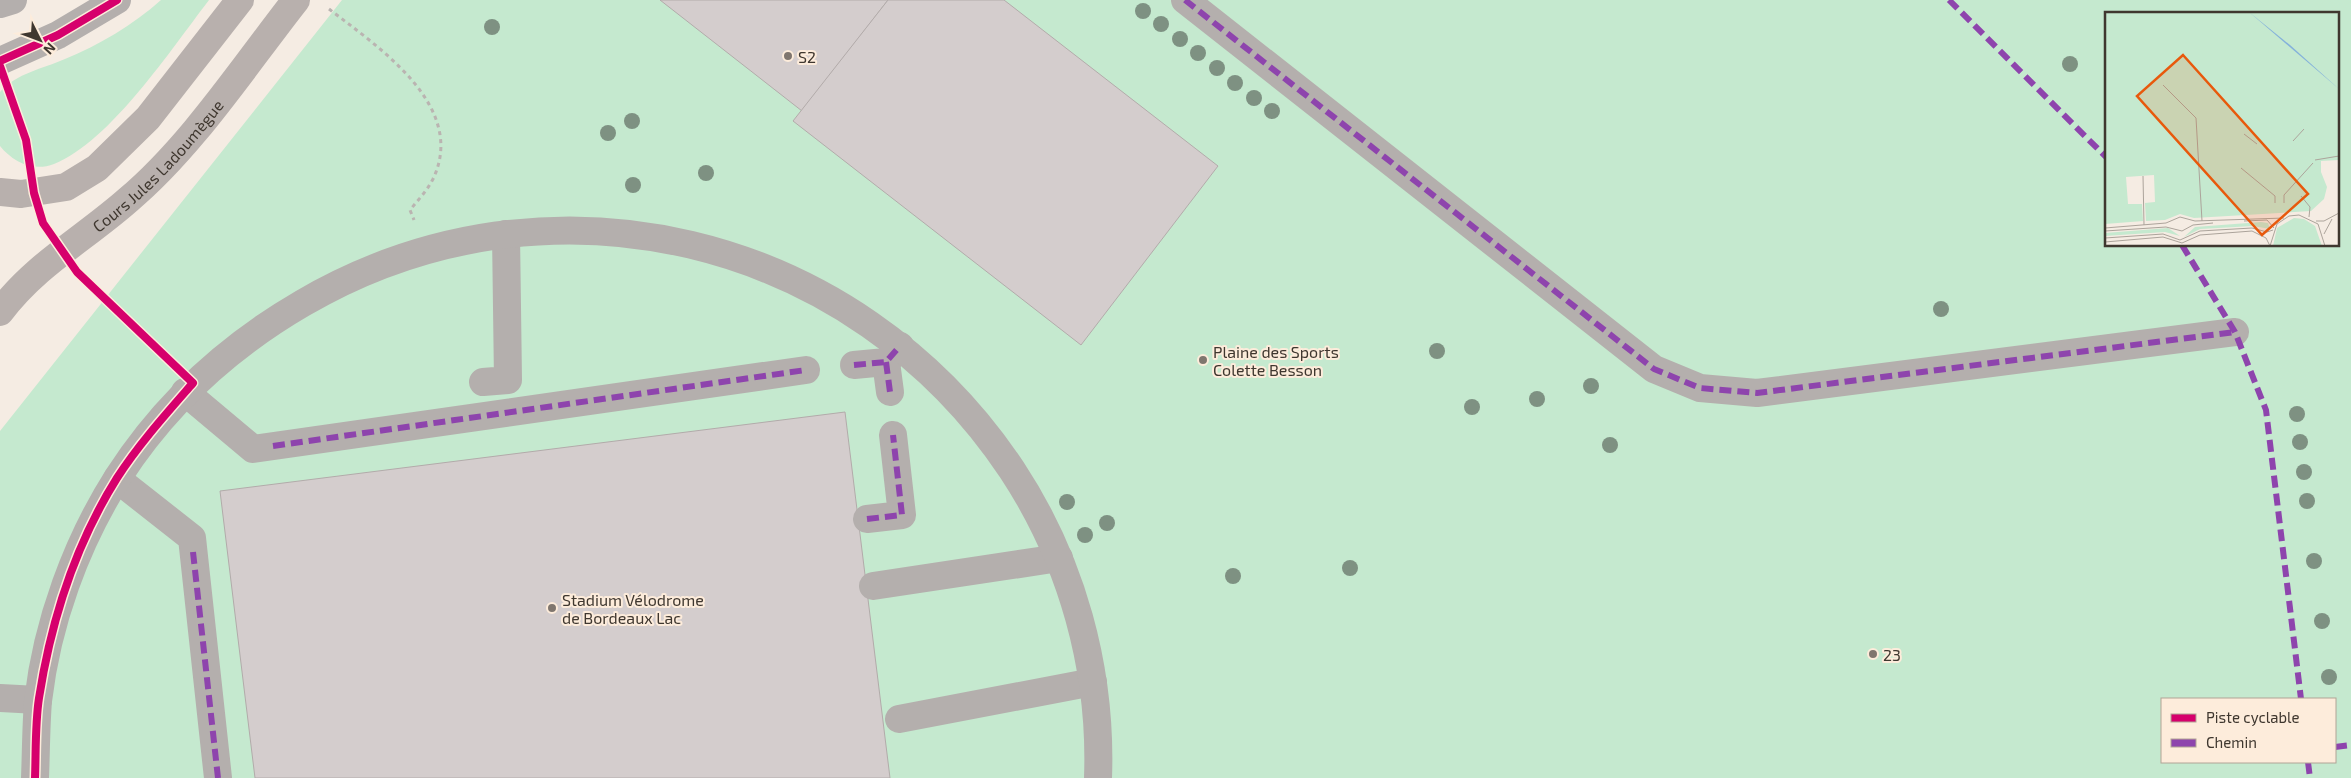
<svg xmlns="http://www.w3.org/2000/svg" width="2351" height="778" viewBox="0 0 2351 778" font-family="'Exo 2',sans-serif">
<rect width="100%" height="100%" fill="#f5ece3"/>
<g fill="#c5e9cf" fill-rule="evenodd">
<path d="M 161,0 L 209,0 C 172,48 110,142 54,164 C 33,172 13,162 0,146 L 0,92 C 17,73 42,69 65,59 C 99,45 133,25 161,0 Z"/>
<path d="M 342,0 L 2351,0 L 2351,778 L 0,778 L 0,431 ZM 2106,14 L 2337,14 L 2337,245 L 2106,245 ZM 2162,699 L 2335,699 L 2335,762 L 2162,762 Z"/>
</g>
<g fill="#d4cdcd" stroke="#b2abaa">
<polygon points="660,0 888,0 802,111"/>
<polygon points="888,0 1004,0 1218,166 1081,345 793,121"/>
<polygon points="845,412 890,778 255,778 220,491"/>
</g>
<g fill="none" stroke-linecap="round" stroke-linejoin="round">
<g stroke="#bab4b1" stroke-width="3" stroke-dasharray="4 4" stroke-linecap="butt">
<path d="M 329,9 C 378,47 468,106 433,179 C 427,191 418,200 410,210 L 414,220"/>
<polyline points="10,94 26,140 29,157"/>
<polyline points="84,278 169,361"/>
</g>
<g stroke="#b4afad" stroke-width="28">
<polyline points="1185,0 1654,369 1700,388 1757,393 2235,332"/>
<polyline points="0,4 13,0"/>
<polyline points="0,61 58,35 117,0"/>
<polyline points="886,362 890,392"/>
<polyline points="854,365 886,362 900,346"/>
<polyline points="483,382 508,380 506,234"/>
<polyline points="185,392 253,449 806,370"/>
<polyline points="117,479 192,538 218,778"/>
<polyline points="867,519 902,515 893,435"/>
<polyline points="873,586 1059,558"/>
<polyline points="0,698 38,700"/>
<polyline points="899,719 1093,682"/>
<path d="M 35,778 C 36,753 36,726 38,701 C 47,623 76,543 118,477 C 165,404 229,346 303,303 C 548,160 856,235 1012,470 C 1072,561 1102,669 1098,778"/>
</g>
<g stroke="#b8b0ad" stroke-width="28">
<polyline points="0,192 21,194 66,187 97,168 148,118 240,0"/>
<path id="s1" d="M 0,312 C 35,265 85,238 128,200 C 192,146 244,66 296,0"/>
</g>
<g stroke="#8e44ad" stroke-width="6" stroke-dasharray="12 6" stroke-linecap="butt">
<polyline points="1185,0 1654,369 1700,388 1757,393 2235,332"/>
<polyline points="1949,0 2106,157"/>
<polyline points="2182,245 2235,332 2266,410 2301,699"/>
<polyline points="886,362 890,392"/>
<polyline points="854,365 886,362 900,346"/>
<polyline points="273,446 806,370"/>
<polyline points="867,519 902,515 893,435"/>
<polyline points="193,552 218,778"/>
<polyline points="2335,747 2351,745"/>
<polyline points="2308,762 2310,778"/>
</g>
<defs>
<g id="cycleway">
<polyline points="0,61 58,35 117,0"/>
<path d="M 0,66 L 26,140 L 34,193 L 43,223 L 77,272 L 193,383 C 166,414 139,444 117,478 C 75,545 51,621 39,698 C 35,724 36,752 35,778"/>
</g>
</defs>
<use href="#cycleway" stroke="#fdecdb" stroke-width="11"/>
<use href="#cycleway" stroke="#d6006c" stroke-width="8"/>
</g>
<g fill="#7e9182">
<circle cx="1143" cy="11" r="8"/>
<circle cx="1161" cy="24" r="8"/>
<circle cx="492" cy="27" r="8"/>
<circle cx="1180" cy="39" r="8"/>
<circle cx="1198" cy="53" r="8"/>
<circle cx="2070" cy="64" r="8"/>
<circle cx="1217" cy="68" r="8"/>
<circle cx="1235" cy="83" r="8"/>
<circle cx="1254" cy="98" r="8"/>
<circle cx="1272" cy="111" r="8"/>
<circle cx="632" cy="121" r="8"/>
<circle cx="608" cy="133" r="8"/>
<circle cx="706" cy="173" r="8"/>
<circle cx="633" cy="185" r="8"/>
<circle cx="1941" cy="309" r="8"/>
<circle cx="1437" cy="351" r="8"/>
<circle cx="1591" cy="386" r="8"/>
<circle cx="1537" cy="399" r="8"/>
<circle cx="1472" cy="407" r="8"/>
<circle cx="2297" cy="414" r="8"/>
<circle cx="2300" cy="442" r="8"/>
<circle cx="1610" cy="445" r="8"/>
<circle cx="2304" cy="472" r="8"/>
<circle cx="2307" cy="501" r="8"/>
<circle cx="1067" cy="502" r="8"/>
<circle cx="1107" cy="523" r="8"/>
<circle cx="1085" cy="535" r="8"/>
<circle cx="2314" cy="561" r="8"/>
<circle cx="1350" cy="568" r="8"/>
<circle cx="1233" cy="576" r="8"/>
<circle cx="2322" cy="621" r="8"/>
<circle cx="2329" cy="677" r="8"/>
</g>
<g fill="#7f766e" stroke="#fdecdb" stroke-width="2">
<circle cx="788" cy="56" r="5"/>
<circle cx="1203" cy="360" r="5"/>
<circle cx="552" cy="608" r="5"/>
<circle cx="1873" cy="654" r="5"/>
</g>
<g text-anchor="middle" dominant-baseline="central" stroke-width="4" stroke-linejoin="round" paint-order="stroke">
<g font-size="16" fill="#3f372f" stroke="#fdecdb" text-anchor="start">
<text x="798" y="56">S2</text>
<text x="1213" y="351">Plaine des Sports<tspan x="1213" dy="18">Colette Besson</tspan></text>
<text x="562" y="599">Stadium Vélodrome<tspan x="562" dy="18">de Bordeaux Lac</tspan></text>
<text x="1883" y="654">23</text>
</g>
<g font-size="16" fill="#3f372f" stroke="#fdecdb">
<text stroke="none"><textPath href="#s1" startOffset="216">Cours Jules Ladoumègue</textPath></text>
</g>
</g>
<g transform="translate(2105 12)">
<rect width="234" height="234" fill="#f5ece3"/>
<path d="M 0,0 L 234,0 L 234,148 L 216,149 L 216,160 L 222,175 L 219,187 L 206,199 L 89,206 L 75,202 L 60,208 L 41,209 L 40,191 L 50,190 L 49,163 L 21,165 L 23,192 L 37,192 L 38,209 L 0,212 ZM 189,206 L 199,207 L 210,214 L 217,234 L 168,234 L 172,216 ZM 156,210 L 163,211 L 165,217 L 148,214 L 95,217 L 79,225 L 90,215 ZM 63,216 L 75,224 L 60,220 L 0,224 L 0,221 Z" fill="#c5e9cf"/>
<path d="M 144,0 L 185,33 L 234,77 L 186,36 Z" fill="#84b1db"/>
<path fill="none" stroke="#aca49b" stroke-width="1" d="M 58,73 L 91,106 L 97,209M 139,122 L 152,132M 188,129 L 199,117M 210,148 L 234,144M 136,156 L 170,184 L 170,191M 38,164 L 39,213M 196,184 L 205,195 L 204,205M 179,191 L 179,183 L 208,151M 139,209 L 162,208 L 169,216M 211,209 L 219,209 L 234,201M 0,216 L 61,211 L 75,205 L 90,209 L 179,206M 0,219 L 61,215 L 77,219 L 88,213 L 108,211M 219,222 L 227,207M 0,226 L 58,222 L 75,228 L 95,219 L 147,216 L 162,220 L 168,218M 0,230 L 58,225 L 77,231 L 95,223 L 147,219 L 161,226 L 165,234M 165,234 L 172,212 L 184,204 L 194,203 L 213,212 L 220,234"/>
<path fill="#e8590c" fill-opacity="0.15" stroke="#e8590c" stroke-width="2.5" d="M 78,43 L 203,182 L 157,223 L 32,84 Z"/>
<rect width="234" height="234" fill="none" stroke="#3f372f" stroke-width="2.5"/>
</g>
<rect x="2161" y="698" width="175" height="65" fill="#fdecdb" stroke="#b1a496"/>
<rect x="2171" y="714" width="25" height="8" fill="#d6006c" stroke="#b1a496"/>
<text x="2206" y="723" font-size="15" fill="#3f372f">Piste cyclable</text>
<rect x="2171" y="739" width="25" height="8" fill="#8e44ad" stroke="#b1a496"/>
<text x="2206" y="748" font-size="15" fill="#3f372f">Chemin</text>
<g transform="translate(40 40) rotate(132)" stroke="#fdecdb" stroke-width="4" paint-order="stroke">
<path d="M0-4L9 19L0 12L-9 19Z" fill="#3f372f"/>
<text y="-8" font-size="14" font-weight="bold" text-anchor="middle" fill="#3f372f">N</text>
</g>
</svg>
